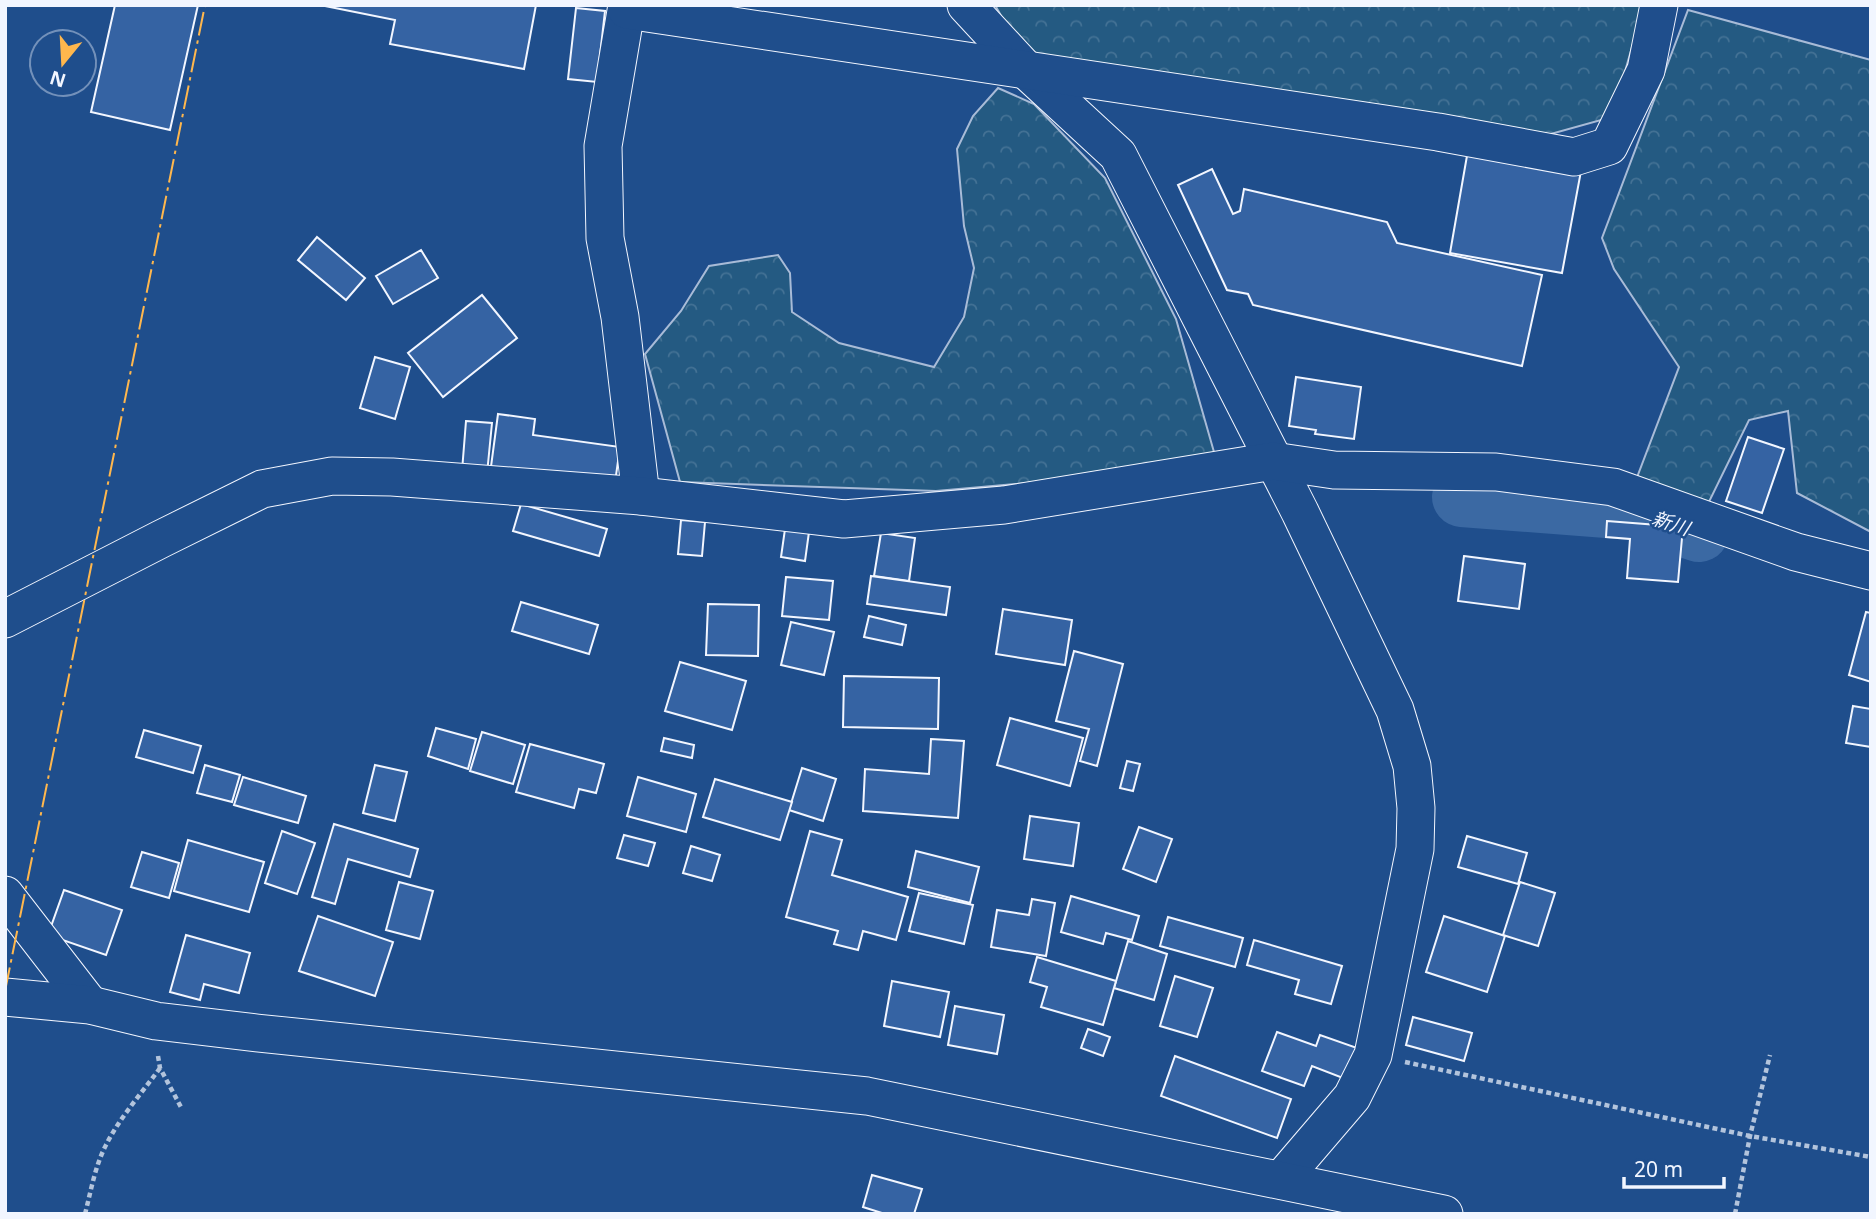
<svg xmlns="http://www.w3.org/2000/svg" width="1876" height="1219" viewBox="0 0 1876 1219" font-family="'Noto Sans','Noto Sans JP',sans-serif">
<defs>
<pattern id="forest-crowns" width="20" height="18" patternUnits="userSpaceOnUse" patternTransform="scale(1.75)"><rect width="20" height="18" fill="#245a82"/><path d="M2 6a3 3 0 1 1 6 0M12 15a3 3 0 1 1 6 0" fill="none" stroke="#447295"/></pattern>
</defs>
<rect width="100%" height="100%" fill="#1f4e8c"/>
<g fill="url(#forest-crowns)" stroke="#a8bbd7" stroke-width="2">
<polygon points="995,5 1644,5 1612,117 1540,137 1023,55"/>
<polygon points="1688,10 1871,60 1871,532 1797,493 1788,411 1749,420 1703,514 1636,480 1679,367 1614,269 1602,238"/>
<polygon points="998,88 1034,104 1105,178 1176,319 1218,466 936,491 680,482 645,354 681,311 709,266 778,255 790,273 792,312 839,343 934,367 964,317 974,268 964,226 957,149 973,116"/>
</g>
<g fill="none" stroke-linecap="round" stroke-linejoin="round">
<polyline stroke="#3b69a3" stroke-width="60" points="1462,497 1633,510 1699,532"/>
</g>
<g fill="#3563a3" stroke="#f2f6ff" stroke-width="2">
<polygon points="115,5 198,5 170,130 91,112"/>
<polygon points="320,5 536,5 524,69 390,44 395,20"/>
<polygon points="576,8 605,11 597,82 568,79"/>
<polygon points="1468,150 1581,171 1562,273 1450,253"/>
<polygon points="1212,169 1233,214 1240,211 1244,189 1387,222 1397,243 1542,275 1522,366 1253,305 1248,294 1227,290 1178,185"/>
<polygon points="317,237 365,278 346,300 298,260"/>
<polygon points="421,250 438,278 393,304 376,276"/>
<polygon points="482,295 517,338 443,397 408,353"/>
<polygon points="375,357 410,367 395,419 360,408"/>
<polygon points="1296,377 1361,387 1354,439 1315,434 1316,430 1289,426"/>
<polygon points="498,414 535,419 533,435 620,447 614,490 490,474"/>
<polygon points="466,421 492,423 487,474 462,471"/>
<polygon points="1748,437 1784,449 1762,513 1726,501"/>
<polygon points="521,504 607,529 599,556 513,531"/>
<polygon points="681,520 705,522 702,556 678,554"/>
<polygon points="1607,521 1683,527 1678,582 1627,578 1630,539 1606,537"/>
<polygon points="785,529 809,532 805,561 781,557"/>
<polygon points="881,533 915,538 909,581 874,576"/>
<polygon points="1464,556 1525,564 1519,609 1458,601"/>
<polygon points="871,576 950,587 946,615 867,604"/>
<polygon points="786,577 833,581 829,620 782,616"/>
<polygon points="521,602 598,625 589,654 512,631"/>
<polygon points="708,604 759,605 758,656 706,655"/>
<polygon points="1003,609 1072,620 1065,665 996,654"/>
<polygon points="1866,612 1871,613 1871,682 1849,675"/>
<polygon points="869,616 906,625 902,645 864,637"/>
<polygon points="791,622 834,632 824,675 781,665"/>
<polygon points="1074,651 1123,664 1097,766 1080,761 1089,729 1056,721"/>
<polygon points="680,662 746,681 732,730 665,711"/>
<polygon points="844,676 939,678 938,729 843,727"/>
<polygon points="1853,706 1871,709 1871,747 1846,743"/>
<polygon points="1010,718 1083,738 1070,786 997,765"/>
<polygon points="436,728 476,739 468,769 428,756"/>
<polygon points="144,730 201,746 193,773 136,757"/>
<polygon points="482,732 525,745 513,784 470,771"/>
<polygon points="664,738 694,745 692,758 661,751"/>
<polygon points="931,739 964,741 958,818 863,811 865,769 929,774"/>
<polygon points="530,744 604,764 596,793 579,789 574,808 516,792"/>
<polygon points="1127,761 1140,764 1133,791 1120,788"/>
<polygon points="205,765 240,775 232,802 197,793"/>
<polygon points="375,765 407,772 395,821 363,813"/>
<polygon points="802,768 836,779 823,821 789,810"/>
<polygon points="243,777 306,796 298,823 234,805"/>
<polygon points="638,777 696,794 686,832 627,816"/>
<polygon points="715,779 792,802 780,840 703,817"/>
<polygon points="1030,816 1079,823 1073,866 1024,859"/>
<polygon points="334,824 418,849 410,877 348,859 335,904 312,897"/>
<polygon points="1139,827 1172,839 1156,882 1123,869"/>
<polygon points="282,831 315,843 297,894 265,883"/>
<polygon points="810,831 842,840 832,875 908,897 896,940 863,931 858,950 834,944 838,931 786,917"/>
<polygon points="624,835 655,843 648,866 617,858"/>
<polygon points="1467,836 1527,853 1518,884 1458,867"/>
<polygon points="188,840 264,862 249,912 174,891"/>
<polygon points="691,846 720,855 712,881 683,873"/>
<polygon points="916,851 979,867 970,903 908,887"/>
<polygon points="142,852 179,863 169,898 131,887"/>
<polygon points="399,882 433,891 420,939 386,930"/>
<polygon points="1520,882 1555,893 1538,946 1503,935"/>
<polygon points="64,890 122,910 106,955 48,935"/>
<polygon points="919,893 973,905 964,944 909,931"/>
<polygon points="1071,896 1139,916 1132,940 1106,933 1103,944 1061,932"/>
<polygon points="1032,899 1055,903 1046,956 991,947 997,910 1029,915"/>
<polygon points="318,916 393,942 375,996 299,971"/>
<polygon points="1444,916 1505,936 1487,992 1426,972"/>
<polygon points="1168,917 1243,938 1235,967 1160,946"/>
<polygon points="186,935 250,953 239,993 204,984 200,1000 170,992"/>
<polygon points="1254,940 1342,966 1331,1004 1295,994 1299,980 1247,965"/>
<polygon points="1128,941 1167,954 1154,1000 1114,988"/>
<polygon points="1037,957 1116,981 1103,1025 1041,1007 1047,987 1030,982"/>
<polygon points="1175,976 1213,988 1197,1037 1160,1026"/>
<polygon points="892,981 949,992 940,1037 884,1026"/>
<polygon points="955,1006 1004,1015 997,1054 948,1045"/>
<polygon points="1413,1017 1472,1033 1464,1061 1406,1045"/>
<polygon points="1088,1029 1110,1037 1103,1056 1081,1048"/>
<polygon points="1277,1032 1316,1046 1320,1035 1360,1049 1348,1080 1312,1066 1304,1086 1262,1071"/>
<polygon points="1175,1056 1291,1099 1277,1138 1161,1096"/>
<polygon points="872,1175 922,1189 914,1214 885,1214 863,1207"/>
</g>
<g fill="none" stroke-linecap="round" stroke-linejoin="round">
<defs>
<g id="minor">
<polyline points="627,5 603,146 605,238 620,317 641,496"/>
<polyline points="966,5 1028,72 1118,155 1300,512 1395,710 1412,766 1416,808 1415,849 1373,1055 1352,1097 1281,1180"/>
<polyline points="627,10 1438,132 1574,157 1609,146 1646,70 1659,5"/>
<polyline points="5,619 161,539 262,489 332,476 392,477 641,496 844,519 1004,505 1273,461 1334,470 1496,472 1613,487 1796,552 1871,571"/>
<polyline points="5,895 90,1005"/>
<polyline points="5,997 90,1005 156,1021 257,1033 867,1096 1444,1214"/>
</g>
</defs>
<use href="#minor" stroke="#f2f6ff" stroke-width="39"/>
<g stroke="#b3c4dc" stroke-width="4.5" stroke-dasharray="5 3.5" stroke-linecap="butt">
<polyline points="158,1056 160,1068 182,1109"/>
<polyline points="1405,1062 1750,1136 1871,1157"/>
<path d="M 85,1214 C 91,1191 95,1166 106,1145 C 120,1117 142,1093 160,1068"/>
<polyline points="1735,1214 1750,1136 1770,1055"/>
</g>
<use href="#minor" stroke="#1f4e8c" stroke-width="37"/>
<polyline stroke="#ffb74d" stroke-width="2" stroke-dasharray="24 5 3.5 5" stroke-linecap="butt" points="5,991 205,5"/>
</g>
<g text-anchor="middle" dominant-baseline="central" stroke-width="5" stroke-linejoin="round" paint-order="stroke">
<g font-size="19" font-style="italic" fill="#f2f6ff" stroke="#1f4e8c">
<text transform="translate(1671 523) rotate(18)">新川</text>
</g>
</g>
<rect width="1876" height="1219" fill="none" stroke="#f2f6ff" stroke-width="14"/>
<g transform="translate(63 63) rotate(198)"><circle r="33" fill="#1f4e8c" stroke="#7391ba" stroke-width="2"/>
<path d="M0-5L12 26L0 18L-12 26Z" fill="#ffb74d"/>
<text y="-10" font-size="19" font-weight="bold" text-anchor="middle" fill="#f2f6ff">N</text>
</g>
<path d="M1624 1177v10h100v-10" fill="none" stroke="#f2f6ff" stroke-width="3.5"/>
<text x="1634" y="1177" font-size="21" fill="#f2f6ff" stroke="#1f4e8c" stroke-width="5" paint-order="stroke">20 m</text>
</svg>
